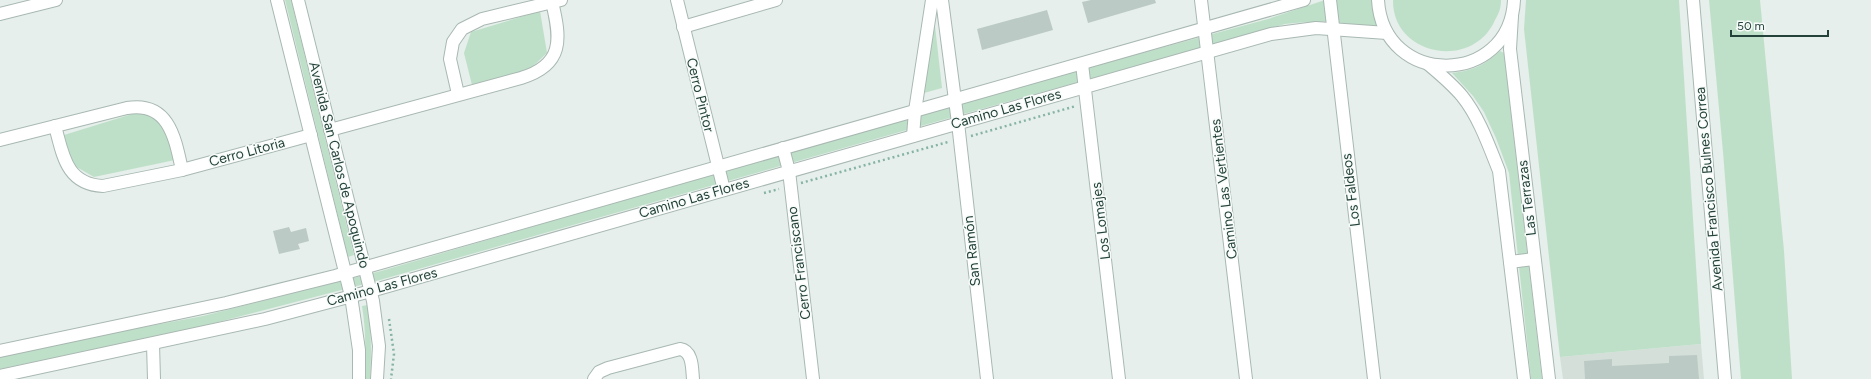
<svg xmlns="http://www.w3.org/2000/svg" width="1871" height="379" viewBox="0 0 1871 379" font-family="Figtree,sans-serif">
<rect width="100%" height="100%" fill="#e6efeb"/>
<polygon fill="#d4dfda" points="1701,344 1704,379 1563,379 1560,357"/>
<g fill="#bfe0c8">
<polygon points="285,0 291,0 354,255 348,257"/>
<path d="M 1325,0 L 1373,0 L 1373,8 L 1380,25 L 1376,29 C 1341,21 1322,20 1285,24 L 921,126 L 380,280 L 199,327 L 0,369 L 0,354 L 203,316 L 381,271 L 945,106 L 1268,19 Z"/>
<path d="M 1393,0 L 1501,0 C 1501,8 1499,13 1495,20 C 1473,71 1392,56 1393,0 Z"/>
<polygon points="1526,0 1679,0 1701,344 1560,357 1524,29"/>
<polygon points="1709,0 1760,0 1784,251 1792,379 1741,379 1723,152"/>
<polygon points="540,11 547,53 529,70 472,85 464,53 471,32"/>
<polygon points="934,26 935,26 942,88 924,93"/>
<path d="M 1500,51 L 1504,53 L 1542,379 L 1531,379 L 1509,173 L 1496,138 L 1484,112 L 1473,96 L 1452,73 C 1474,70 1483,66 1500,51 Z"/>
<polygon points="145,110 161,121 175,160 94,177 73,165 64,135"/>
<path d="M 368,305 C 371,330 372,354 370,379 L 364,379 C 366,354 366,331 362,306 Z"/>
</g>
<g fill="#bbcac4">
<polygon points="1091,0 1155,0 1156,3 1088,23 1082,2"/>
<polygon points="1047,10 1053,30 982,50 977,29"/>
<polygon points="289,227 291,232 306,228 309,241 298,244 300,249 279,254 273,231"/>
<polygon points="1697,355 1699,379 1585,379 1584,361 1612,359 1612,366 1669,363 1669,356"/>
</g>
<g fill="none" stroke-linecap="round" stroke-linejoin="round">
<defs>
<g id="minor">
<polyline points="677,0 724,190"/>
<polyline points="1201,0 1246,379"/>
<polyline points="1330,0 1374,379"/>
<polyline points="0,14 56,0"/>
<polyline points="683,27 776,0"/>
<polyline points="1082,64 1119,379"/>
<polyline points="458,94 450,59 453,42 462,29 482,19 561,0"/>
<polyline points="958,123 987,379"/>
<path d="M 55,126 C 63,155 66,184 103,186 L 182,170 L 311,135"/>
<path d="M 330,130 L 521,78 C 564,65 561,39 552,2"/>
<path d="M 0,140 L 127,108 C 169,101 175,138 182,170"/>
<polyline points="783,148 789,171 813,379"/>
<polyline points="153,344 154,379"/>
<path d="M 594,379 L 599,372 L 608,368 L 680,349 C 693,351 692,369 693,379"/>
</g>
<g id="tertiary">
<polyline points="277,0 351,296 359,350 359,379"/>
<polyline points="298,0 373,301 379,346 377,379"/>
<polyline points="942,0 958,123"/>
<path d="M 1378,0 C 1383,88 1510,87 1514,0"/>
<polyline points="1693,0 1725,379"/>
<polyline points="1512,16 1510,49 1549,379"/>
<path d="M 1428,64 C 1440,74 1452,84 1462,96 C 1479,117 1489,146 1499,171 L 1524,379"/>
<polyline points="913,136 915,111 932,0"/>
<polyline points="1510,262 1534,259"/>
<polyline points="0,351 226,303 335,276 1304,0"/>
<polyline points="0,376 265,319 371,291 1271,34 1316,28 1387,33"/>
</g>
</defs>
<use href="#minor" stroke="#a8b8b2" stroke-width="14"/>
<use href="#tertiary" stroke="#a8b8b2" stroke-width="14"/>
<g stroke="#86b3a5" stroke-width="2.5" stroke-dasharray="2 3" stroke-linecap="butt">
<polyline points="971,136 1076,106"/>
<polyline points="801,183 948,142"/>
<polyline points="764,193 779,189"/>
<polyline points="389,319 394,354 391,379"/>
</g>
<use href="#minor" stroke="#fff" stroke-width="12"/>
<use href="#tertiary" stroke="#fff" stroke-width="12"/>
</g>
<g text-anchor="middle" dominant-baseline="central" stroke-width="3" stroke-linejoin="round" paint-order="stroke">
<g font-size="14" fill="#24423a" stroke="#f7fbf9">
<text transform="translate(700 95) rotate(76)">Cerro Pintor</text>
<text transform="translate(1006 109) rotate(-16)">Camino Las Flores</text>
<text transform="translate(247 152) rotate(-15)">Cerro Litoria</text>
<text transform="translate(339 165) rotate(76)">Avenida San Carlos de Apoquindo</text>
<text transform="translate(1224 189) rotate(-97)">Camino Las Vertientes</text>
<text transform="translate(1709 189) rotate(-95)">Avenida Francisco Bulnes Correa</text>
<text transform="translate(1351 190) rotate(-97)">Los Faldeos</text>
<text transform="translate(694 198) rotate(-16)">Camino Las Flores</text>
<text transform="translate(1527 198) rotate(-97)">Las Terrazas</text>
<text transform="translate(1101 221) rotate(-97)">Los Lomajes</text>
<text transform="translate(972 251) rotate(-96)">San Ramón</text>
<text transform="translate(799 263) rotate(-97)">Cerro Franciscano</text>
<text transform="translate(382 287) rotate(-15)">Camino Las Flores</text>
</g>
</g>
<path d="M1731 30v6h97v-6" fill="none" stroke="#24423a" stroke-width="2"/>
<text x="1737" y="30" font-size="12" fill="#24423a" stroke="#f7fbf9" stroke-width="3" paint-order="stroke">50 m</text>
</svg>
